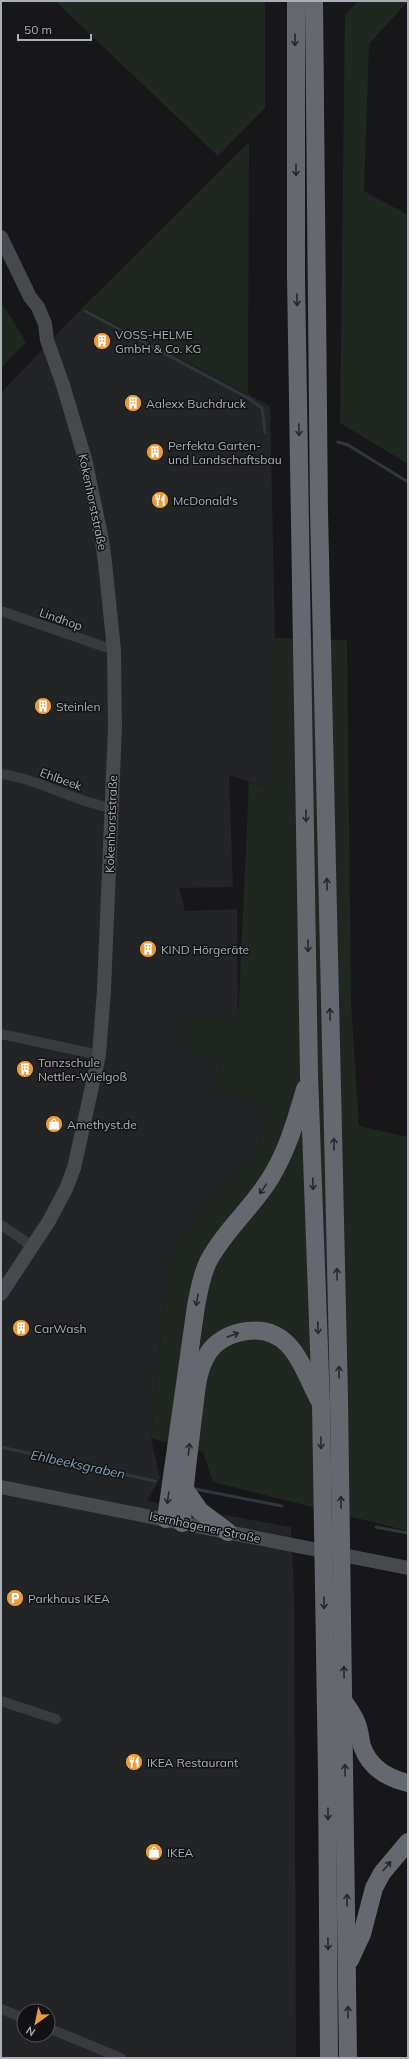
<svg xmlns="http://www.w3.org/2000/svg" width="409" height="2059" viewBox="0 0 409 2059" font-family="Mulish,sans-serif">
<rect width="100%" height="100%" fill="#171719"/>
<path fill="#232426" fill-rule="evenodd" d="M 83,307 L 270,406 L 275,638 L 275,790 L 229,775 L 233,887 L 179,888 L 185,911 L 237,909 L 238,1022 L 191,1031 L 222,1060 L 216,1091 L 272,1104 L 255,1154 L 213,1205 L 164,1303 L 151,1438 L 160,1478 L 147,1501 L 291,1527 L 294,1592 L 296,2058 L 1,2058 L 1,393 ZM 24,2011 L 48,2011 L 48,2035 L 24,2035 Z"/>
<g fill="#1f2720">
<polygon points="55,1 265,1 265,108 218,156"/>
<polygon points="358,1 408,1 369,44 364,191 408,215 408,464 340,423 345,15"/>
<polygon points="249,142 248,394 83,307"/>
<polygon points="1,302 26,342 1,368"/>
<polygon points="275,638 347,640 351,1001 359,1126 408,1137 408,1531 213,1482 203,1452 151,1438 164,1303 174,1247 213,1205 255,1154 272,1104 216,1091 222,1060 188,1053 191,1032 185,1030 187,1012 238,1022 249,782 275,790"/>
</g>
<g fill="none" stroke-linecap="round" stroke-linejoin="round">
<g stroke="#2e383c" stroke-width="3">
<polyline points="85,311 248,398 262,408 265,432"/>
<polyline points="338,442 348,445 408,482"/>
<polyline points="1,1447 155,1481"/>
<polyline points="195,1489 282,1506"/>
<polyline points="376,1527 408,1533"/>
</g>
<g stroke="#383a3e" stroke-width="10">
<polyline points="1,611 114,650"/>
<path d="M 1,774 C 39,779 74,802 112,808"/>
<polyline points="1,1034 99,1055"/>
<polyline points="1,1225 32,1246"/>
<polyline points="1,1701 56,1719"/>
<polyline points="1,2009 24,2018"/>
<polyline points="48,2028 121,2058"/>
</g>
<g stroke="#46494e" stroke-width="14">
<polyline points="1,237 30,297 38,307 45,324 47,340 63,385 85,459 101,535 105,562 114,650 115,728 104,990 99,1055 74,1168 66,1189 49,1221 1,1294"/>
<polyline points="1,1487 408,1568"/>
</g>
<g stroke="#65686f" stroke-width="18">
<polyline points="296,1 296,277 309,1075 321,1404 327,1775 329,2058"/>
<polyline points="314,1 319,512 339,1398 348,2058"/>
<polyline points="184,1488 200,1511 228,1532"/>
<path d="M 166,1519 L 196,1306 C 199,1292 201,1276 208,1262 C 224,1231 253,1207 271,1177 C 288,1149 296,1120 305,1089"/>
<path d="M 182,1523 C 184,1487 189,1452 193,1417 C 196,1397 196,1373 207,1355 C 215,1341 231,1333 247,1331 C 292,1325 302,1368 319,1400"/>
<path d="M 345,1703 C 349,1709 355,1717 357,1724 C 360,1731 360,1739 362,1746 C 369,1767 387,1778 408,1783"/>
<polyline points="350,1960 362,1934 374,1888 382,1873 408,1842"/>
</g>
</g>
<defs><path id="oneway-shaft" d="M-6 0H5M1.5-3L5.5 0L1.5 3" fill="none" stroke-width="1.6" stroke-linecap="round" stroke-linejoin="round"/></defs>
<g stroke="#27282b">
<use href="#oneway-shaft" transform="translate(295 40) rotate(91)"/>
<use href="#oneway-shaft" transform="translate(296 170) rotate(90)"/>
<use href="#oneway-shaft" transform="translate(297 300) rotate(89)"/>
<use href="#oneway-shaft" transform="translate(299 430) rotate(89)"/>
<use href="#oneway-shaft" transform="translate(306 816) rotate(89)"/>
<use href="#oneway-shaft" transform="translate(327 884) rotate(-92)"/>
<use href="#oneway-shaft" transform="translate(308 946) rotate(89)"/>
<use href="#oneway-shaft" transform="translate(330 1014) rotate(-92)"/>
<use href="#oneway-shaft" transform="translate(334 1144) rotate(-91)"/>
<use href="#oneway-shaft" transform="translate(313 1184) rotate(88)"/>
<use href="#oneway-shaft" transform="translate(263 1189) rotate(125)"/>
<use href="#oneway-shaft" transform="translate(337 1274) rotate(-91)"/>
<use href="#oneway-shaft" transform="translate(197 1300) rotate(100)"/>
<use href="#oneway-shaft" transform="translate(318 1328) rotate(88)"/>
<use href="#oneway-shaft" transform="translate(233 1335) rotate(-20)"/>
<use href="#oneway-shaft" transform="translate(339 1372) rotate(-91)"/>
<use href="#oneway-shaft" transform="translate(321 1443) rotate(89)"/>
<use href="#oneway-shaft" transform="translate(189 1449) rotate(-83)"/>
<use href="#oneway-shaft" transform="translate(168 1498) rotate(98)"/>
<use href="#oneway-shaft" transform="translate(341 1502) rotate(-91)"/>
<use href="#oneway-shaft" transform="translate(324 1603) rotate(89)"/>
<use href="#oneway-shaft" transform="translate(344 1672) rotate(-91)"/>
<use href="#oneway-shaft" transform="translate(345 1770) rotate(-91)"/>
<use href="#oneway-shaft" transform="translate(328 1814) rotate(90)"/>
<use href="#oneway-shaft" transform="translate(387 1866) rotate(-50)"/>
<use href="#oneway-shaft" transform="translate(347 1900) rotate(-91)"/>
<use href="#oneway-shaft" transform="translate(328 1944) rotate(89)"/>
<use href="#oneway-shaft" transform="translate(348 2012) rotate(-90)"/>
</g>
<defs>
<symbol id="building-disc" viewBox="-11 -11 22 22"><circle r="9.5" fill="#e89c40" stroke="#121214"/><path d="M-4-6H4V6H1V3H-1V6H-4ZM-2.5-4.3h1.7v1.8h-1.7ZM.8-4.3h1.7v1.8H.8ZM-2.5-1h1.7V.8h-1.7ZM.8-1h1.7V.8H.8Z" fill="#fff"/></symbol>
<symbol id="restaurant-disc" viewBox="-11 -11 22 22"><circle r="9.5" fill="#e89c40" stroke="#121214"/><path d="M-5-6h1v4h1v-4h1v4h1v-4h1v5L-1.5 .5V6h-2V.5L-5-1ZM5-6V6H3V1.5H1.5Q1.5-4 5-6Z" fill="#fff"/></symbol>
<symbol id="shop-disc" viewBox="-11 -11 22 22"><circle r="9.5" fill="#e89c40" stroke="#121214"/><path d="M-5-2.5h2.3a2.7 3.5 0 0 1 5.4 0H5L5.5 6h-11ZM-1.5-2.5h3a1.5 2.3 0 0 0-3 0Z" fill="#fff"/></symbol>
<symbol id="parking-disc" viewBox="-11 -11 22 22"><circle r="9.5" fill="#e89c40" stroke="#121214"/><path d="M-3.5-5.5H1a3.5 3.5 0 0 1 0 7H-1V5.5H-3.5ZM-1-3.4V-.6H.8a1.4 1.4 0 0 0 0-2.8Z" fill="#fff"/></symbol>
</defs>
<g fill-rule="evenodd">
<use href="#building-disc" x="92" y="331" width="20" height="20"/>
<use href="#building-disc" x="123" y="393" width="20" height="20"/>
<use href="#building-disc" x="145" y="442" width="20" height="20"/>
<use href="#restaurant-disc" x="150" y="490" width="20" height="20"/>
<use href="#building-disc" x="33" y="696" width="20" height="20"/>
<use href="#building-disc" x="138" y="939" width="20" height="20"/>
<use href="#building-disc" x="15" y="1059" width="20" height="20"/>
<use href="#shop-disc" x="44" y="1114" width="20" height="20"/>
<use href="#building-disc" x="11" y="1318" width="20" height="20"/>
<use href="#parking-disc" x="5" y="1588" width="20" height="20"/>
<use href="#restaurant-disc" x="124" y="1752" width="20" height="20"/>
<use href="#shop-disc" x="144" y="1842" width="20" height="20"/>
</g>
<g text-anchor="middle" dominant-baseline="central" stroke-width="3" stroke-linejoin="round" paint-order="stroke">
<g font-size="12" fill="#aab0b8" stroke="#121214" text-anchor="start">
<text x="115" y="334">VOSS-HELME<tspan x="115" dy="14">GmbH &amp; Co. KG</tspan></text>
<text x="146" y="403">Aalexx Buchdruck</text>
<text x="168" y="445">Perfekta Garten-<tspan x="168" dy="14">und Landschaftsbau</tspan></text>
<text x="173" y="500">McDonald's</text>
<text x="56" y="706">Steinlen</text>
<text x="161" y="949">KIND Hörgeräte</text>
<text x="38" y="1062">Tanzschule<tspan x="38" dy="14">Nettler-Wielgoß</tspan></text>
<text x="67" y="1124">Amethyst.de</text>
<text x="34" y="1328">CarWash</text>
<text x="28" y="1598">Parkhaus IKEA</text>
<text x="147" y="1762">IKEA Restaurant</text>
<text x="167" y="1852">IKEA</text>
</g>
<g font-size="12" fill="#aab0b8" stroke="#121214">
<text transform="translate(93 502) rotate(78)">Kokenhorststraße</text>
<text transform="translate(61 619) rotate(19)">Lindhop</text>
<text transform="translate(61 779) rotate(20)">Ehlbeek</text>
<text transform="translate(111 824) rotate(-88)">Kokenhorststraße</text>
<text transform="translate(205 1527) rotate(12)">Isernhägener Straße</text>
</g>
<g font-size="13" font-style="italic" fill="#83a1b1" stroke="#121214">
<text transform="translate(78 1464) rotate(12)">Ehlbeeksgraben</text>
</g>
</g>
<rect width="409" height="2059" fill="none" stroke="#aab0b8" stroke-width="4"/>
<g transform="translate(36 2023) rotate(213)"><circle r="19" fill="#121214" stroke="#4f5156"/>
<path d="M0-3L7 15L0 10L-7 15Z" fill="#e89c40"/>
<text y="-6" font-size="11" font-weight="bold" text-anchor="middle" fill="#aab0b8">N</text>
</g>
<path d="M18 34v6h73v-6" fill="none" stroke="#aab0b8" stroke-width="2"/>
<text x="24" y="34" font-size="12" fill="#aab0b8" stroke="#121214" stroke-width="3" paint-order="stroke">50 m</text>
</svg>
